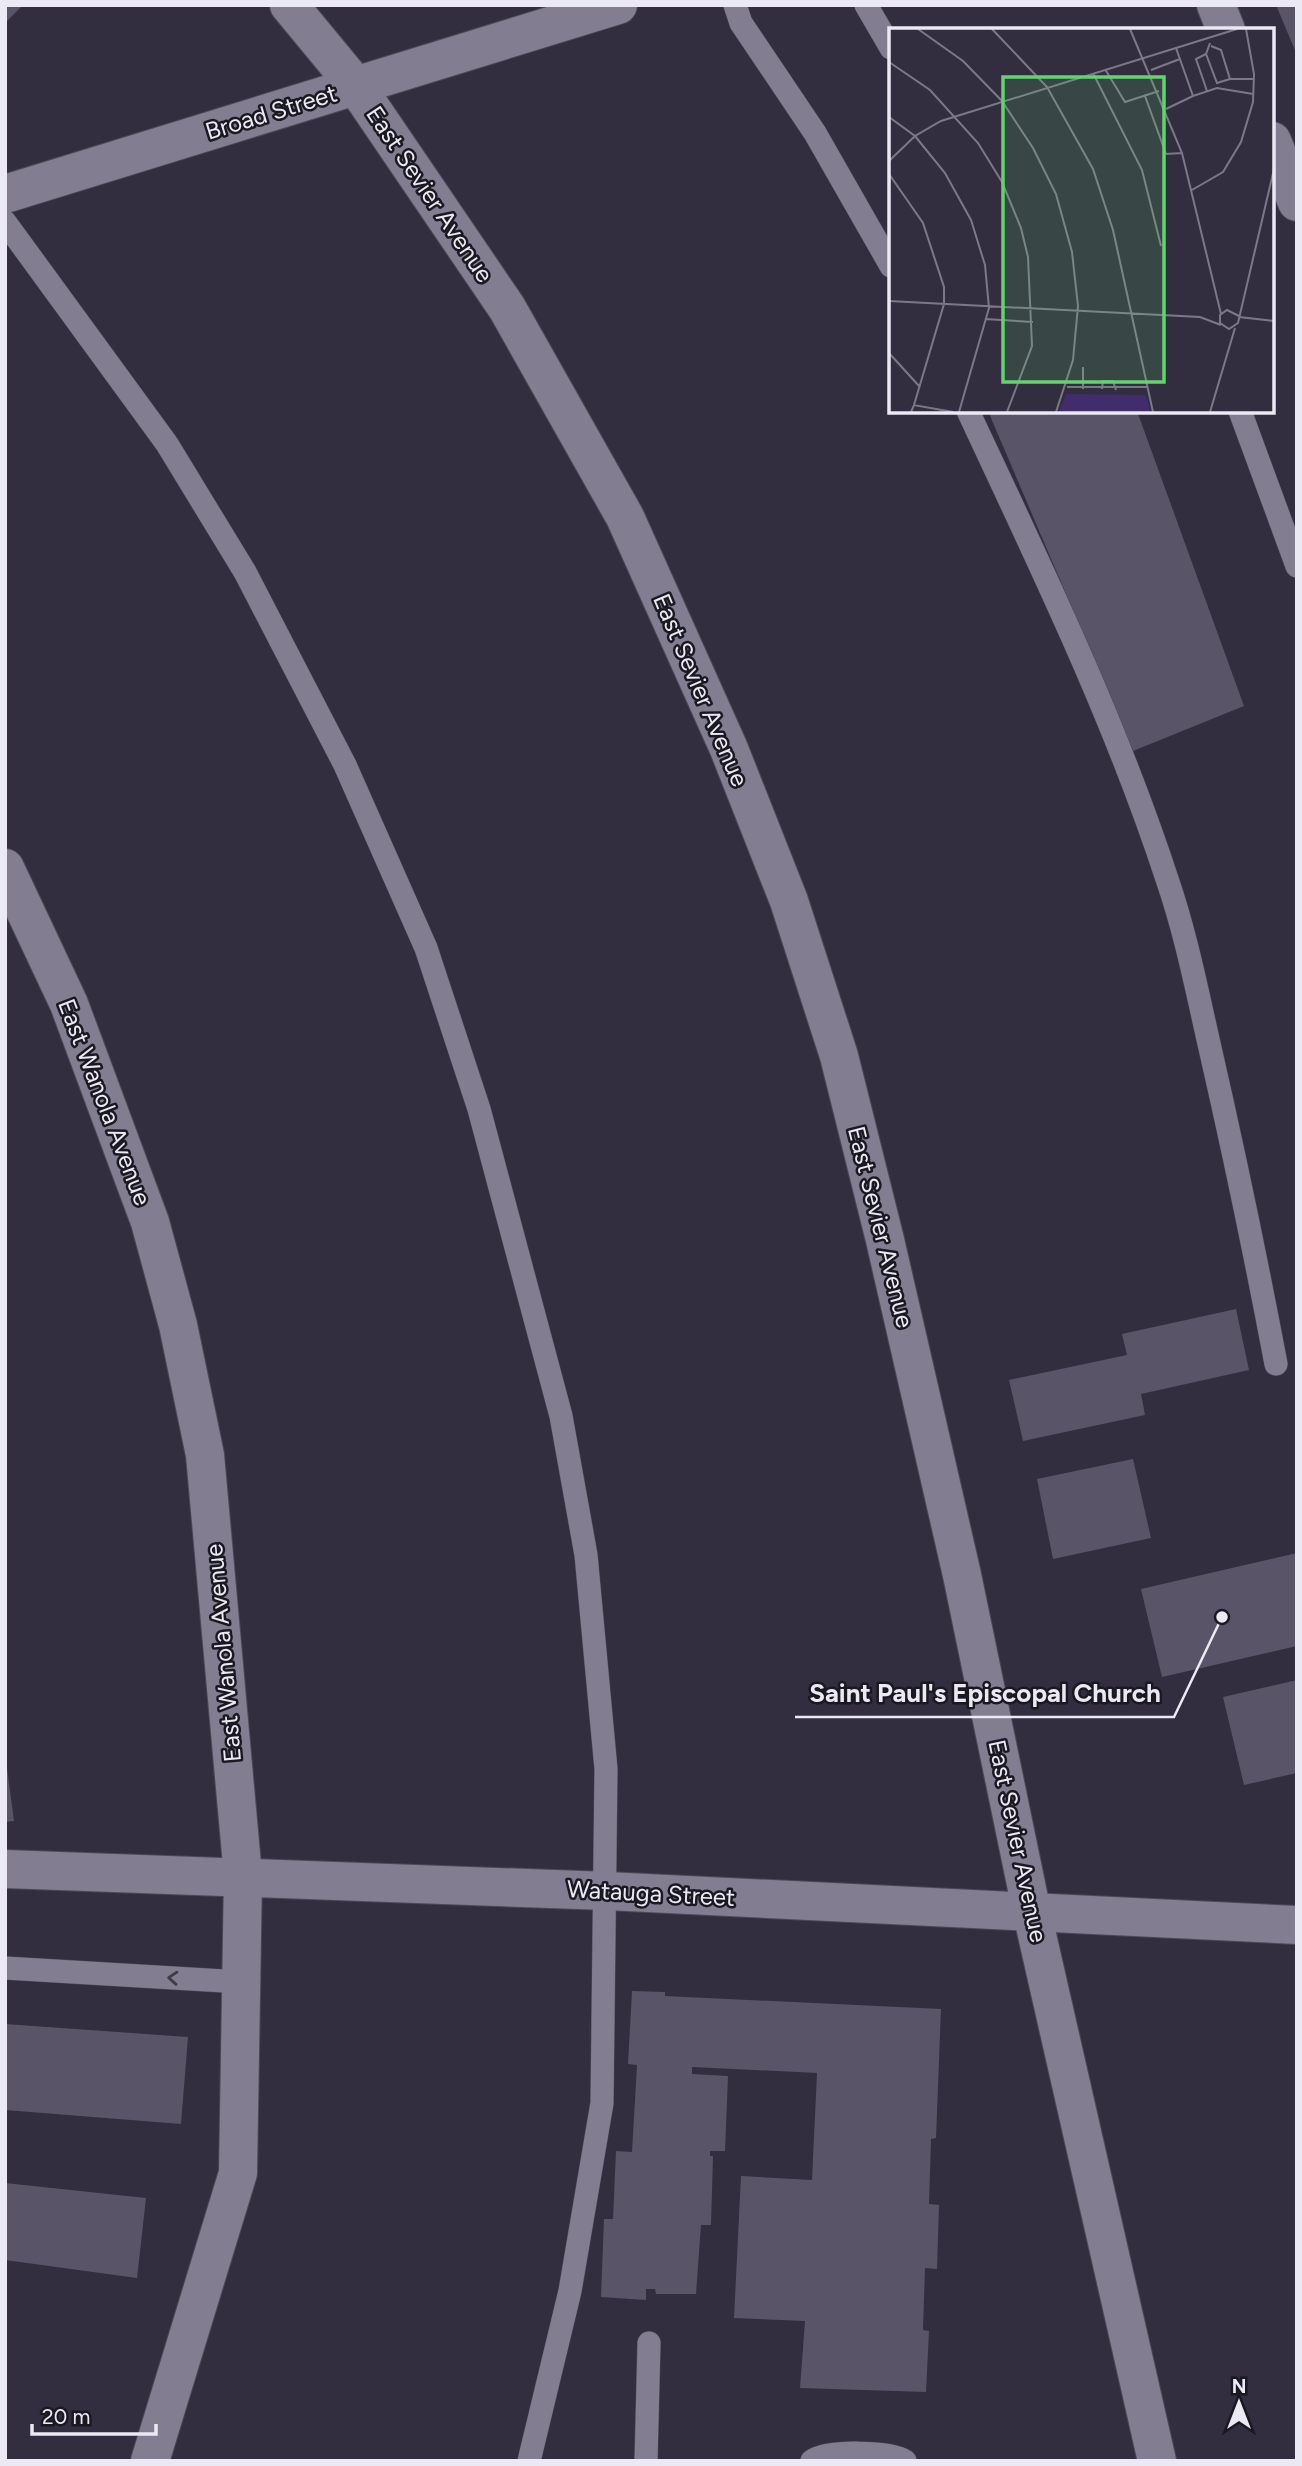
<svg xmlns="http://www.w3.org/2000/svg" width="1302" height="2466" viewBox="0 0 1302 2466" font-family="Figtree,sans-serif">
<rect width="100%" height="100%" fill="#322e3f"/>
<g fill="#595467">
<polygon points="5,5 23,5 5,23"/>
<polygon points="1276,5 1297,5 1297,55"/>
<polygon points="988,411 1137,411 1244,706 1133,751"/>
<polygon points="1236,1309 1249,1370 1141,1394 1145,1415 1023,1441 1009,1380 1127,1355 1122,1334"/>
<polygon points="1133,1459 1151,1538 1053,1559 1037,1479"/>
<polygon points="1297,1553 1297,1646 1162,1677 1141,1589"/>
<polygon points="1297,1680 1297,1773 1244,1785 1223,1697"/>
<polygon points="5,1753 14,1821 5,1822"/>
<polygon points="632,1991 665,1992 665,1996 941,2009 936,2138 931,2139 929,2204 939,2205 937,2269 925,2268 923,2330 929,2331 926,2392 800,2388 805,2321 734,2318 741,2176 812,2180 817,2073 692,2067 692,2074 728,2076 725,2151 710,2151 710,2156 713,2156 711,2225 701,2225 696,2294 656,2294 655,2289 646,2289 646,2300 601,2297 604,2219 613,2219 616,2151 632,2152 637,2065 628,2064"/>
<polygon points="5,2024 188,2037 181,2124 5,2110"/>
<polygon points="5,2183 146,2198 137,2278 5,2260"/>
</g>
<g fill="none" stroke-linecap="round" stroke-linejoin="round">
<defs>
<g id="lane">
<polyline points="735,5 741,23 815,133 891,266"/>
<polyline points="866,5 891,48"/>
<polyline points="5,222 167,444 245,572 345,765 426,948 479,1109 561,1416 586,1555 606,1769 602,2103 570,2291 529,2461"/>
<path d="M 968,411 C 1040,565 1114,717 1167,879 C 1186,934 1197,991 1210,1048 C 1234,1153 1256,1258 1276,1364"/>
<polyline points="1240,411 1297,566"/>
<polyline points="5,1968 241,1982"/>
<polyline points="646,2461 649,2343"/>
<path d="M 812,2461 C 827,2450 890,2451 905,2461"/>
</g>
<g id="street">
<polyline points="289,5 356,86"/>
<polyline points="5,868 69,1004 150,1222 178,1325 205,1455 243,1876 238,2173 150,2461"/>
</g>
<g id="secondary">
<polyline points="1216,5 1226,30"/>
<polyline points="356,86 507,308 625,517 729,749 789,901 839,1056 885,1240 962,1575 1032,1913 1157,2461"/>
<polyline points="1272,141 1297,202"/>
<polyline points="5,194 618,5"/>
<polyline points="5,1869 607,1891 1297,1925"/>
</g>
</defs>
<use href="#lane" stroke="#4c4957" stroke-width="24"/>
<use href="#street" stroke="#4c4957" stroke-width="40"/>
<use href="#secondary" stroke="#4c4957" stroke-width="40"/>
<use href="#lane" stroke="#827d91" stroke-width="23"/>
<use href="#street" stroke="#827d91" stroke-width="38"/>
<use href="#secondary" stroke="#827d91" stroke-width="38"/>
</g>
<defs><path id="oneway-chevron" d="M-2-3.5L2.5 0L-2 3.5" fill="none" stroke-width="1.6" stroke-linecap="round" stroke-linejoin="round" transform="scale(1.75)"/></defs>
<use stroke="#3e3b48" href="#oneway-chevron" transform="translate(173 1978) rotate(-176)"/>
<g text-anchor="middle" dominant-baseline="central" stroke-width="5" stroke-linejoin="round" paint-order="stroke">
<g font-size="24" fill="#ebe9f4" stroke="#1a1820">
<text transform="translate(271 112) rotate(-17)">Broad Street</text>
<text transform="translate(430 194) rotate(56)">East Sevier Avenue</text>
<text transform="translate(701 690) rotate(67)">East Sevier Avenue</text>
<text transform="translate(105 1102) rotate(69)">East Wanola Avenue</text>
<text transform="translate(881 1227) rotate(76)">East Sevier Avenue</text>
<text transform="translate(223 1653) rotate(-95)">East Wanola Avenue</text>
<text transform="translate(1018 1841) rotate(78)">East Sevier Avenue</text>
<text transform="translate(651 1893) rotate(3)">Watauga Street</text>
</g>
</g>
<g transform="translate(889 28)">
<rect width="385" height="385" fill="#322e3f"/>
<path d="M 177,366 L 257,367 L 261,384 L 170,384 Z" fill="#412d6b"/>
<path fill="none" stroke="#7c7987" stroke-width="2" d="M 29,1 L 74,33 L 113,73 L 144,120 L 167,166 L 183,224 L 189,278 L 184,332 L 167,384M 103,1 L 158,59 L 204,141 L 224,202 L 264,384M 241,1 L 293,125 L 332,286M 322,18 L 332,22 L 341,51 L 364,51M 287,20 L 304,68 L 328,60 L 364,66M 317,26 L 328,55 L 341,51M 0,34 L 41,62 L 89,115 L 113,154 L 132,200 L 139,229 L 143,318 L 118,384M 216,41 L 236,74 L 270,63M 262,42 L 291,31M 204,45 L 253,142 L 272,218M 318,63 L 307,31 L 317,26 L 321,15M 256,68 L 277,126 L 293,125M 277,81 L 304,68M 0,89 L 26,108 L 56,145 L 82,192 L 96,237 L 100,280 L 70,384M 0,133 L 26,108 L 52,93 L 348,1M 0,146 L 34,195 L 55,259 L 55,276 L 25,377M 303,162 L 334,144 L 352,114 L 364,74 L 365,46 L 357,1M 0,273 L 311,289 L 332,297M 350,288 L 338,282 L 331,287 L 331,295 L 340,301 L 349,295 L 385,141M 350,289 L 385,293M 96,291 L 144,294M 0,325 L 30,358M 178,359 L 258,359M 194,361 L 194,339M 213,361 L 214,353 L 224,353 L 227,362M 22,384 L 25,377 L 64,384M 321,384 L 346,300"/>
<path fill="#5fd56b" fill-opacity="0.15" stroke="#5fd56b" stroke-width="3.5" d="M 114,49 L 275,49 L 275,354 L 114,354 Z"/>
<rect width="385" height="385" fill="none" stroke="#ebe9f4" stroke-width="3.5"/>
</g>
<path fill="none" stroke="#ebe9f4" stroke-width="2.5" d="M1222 1617L1174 1717H795"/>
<circle fill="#ebe9f4" stroke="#1a1820" stroke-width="2.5" cx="1222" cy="1617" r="7"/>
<g font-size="26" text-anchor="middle" font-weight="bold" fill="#ebe9f4" stroke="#1a1820" stroke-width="5" stroke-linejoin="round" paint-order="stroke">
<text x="985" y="1702">Saint Paul's Episcopal Church</text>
</g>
<rect width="1302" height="2466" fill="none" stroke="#ebe9f4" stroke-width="14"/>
<g transform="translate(1239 2403)" stroke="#1a1820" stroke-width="5" paint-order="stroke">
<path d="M0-5L12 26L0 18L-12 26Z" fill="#ebe9f4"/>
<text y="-10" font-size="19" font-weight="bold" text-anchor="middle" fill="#ebe9f4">N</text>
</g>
<path d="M32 2424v10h124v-10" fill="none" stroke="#ebe9f4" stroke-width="3.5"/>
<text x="42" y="2424" font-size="21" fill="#ebe9f4" stroke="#1a1820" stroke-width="5" paint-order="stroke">20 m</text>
</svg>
